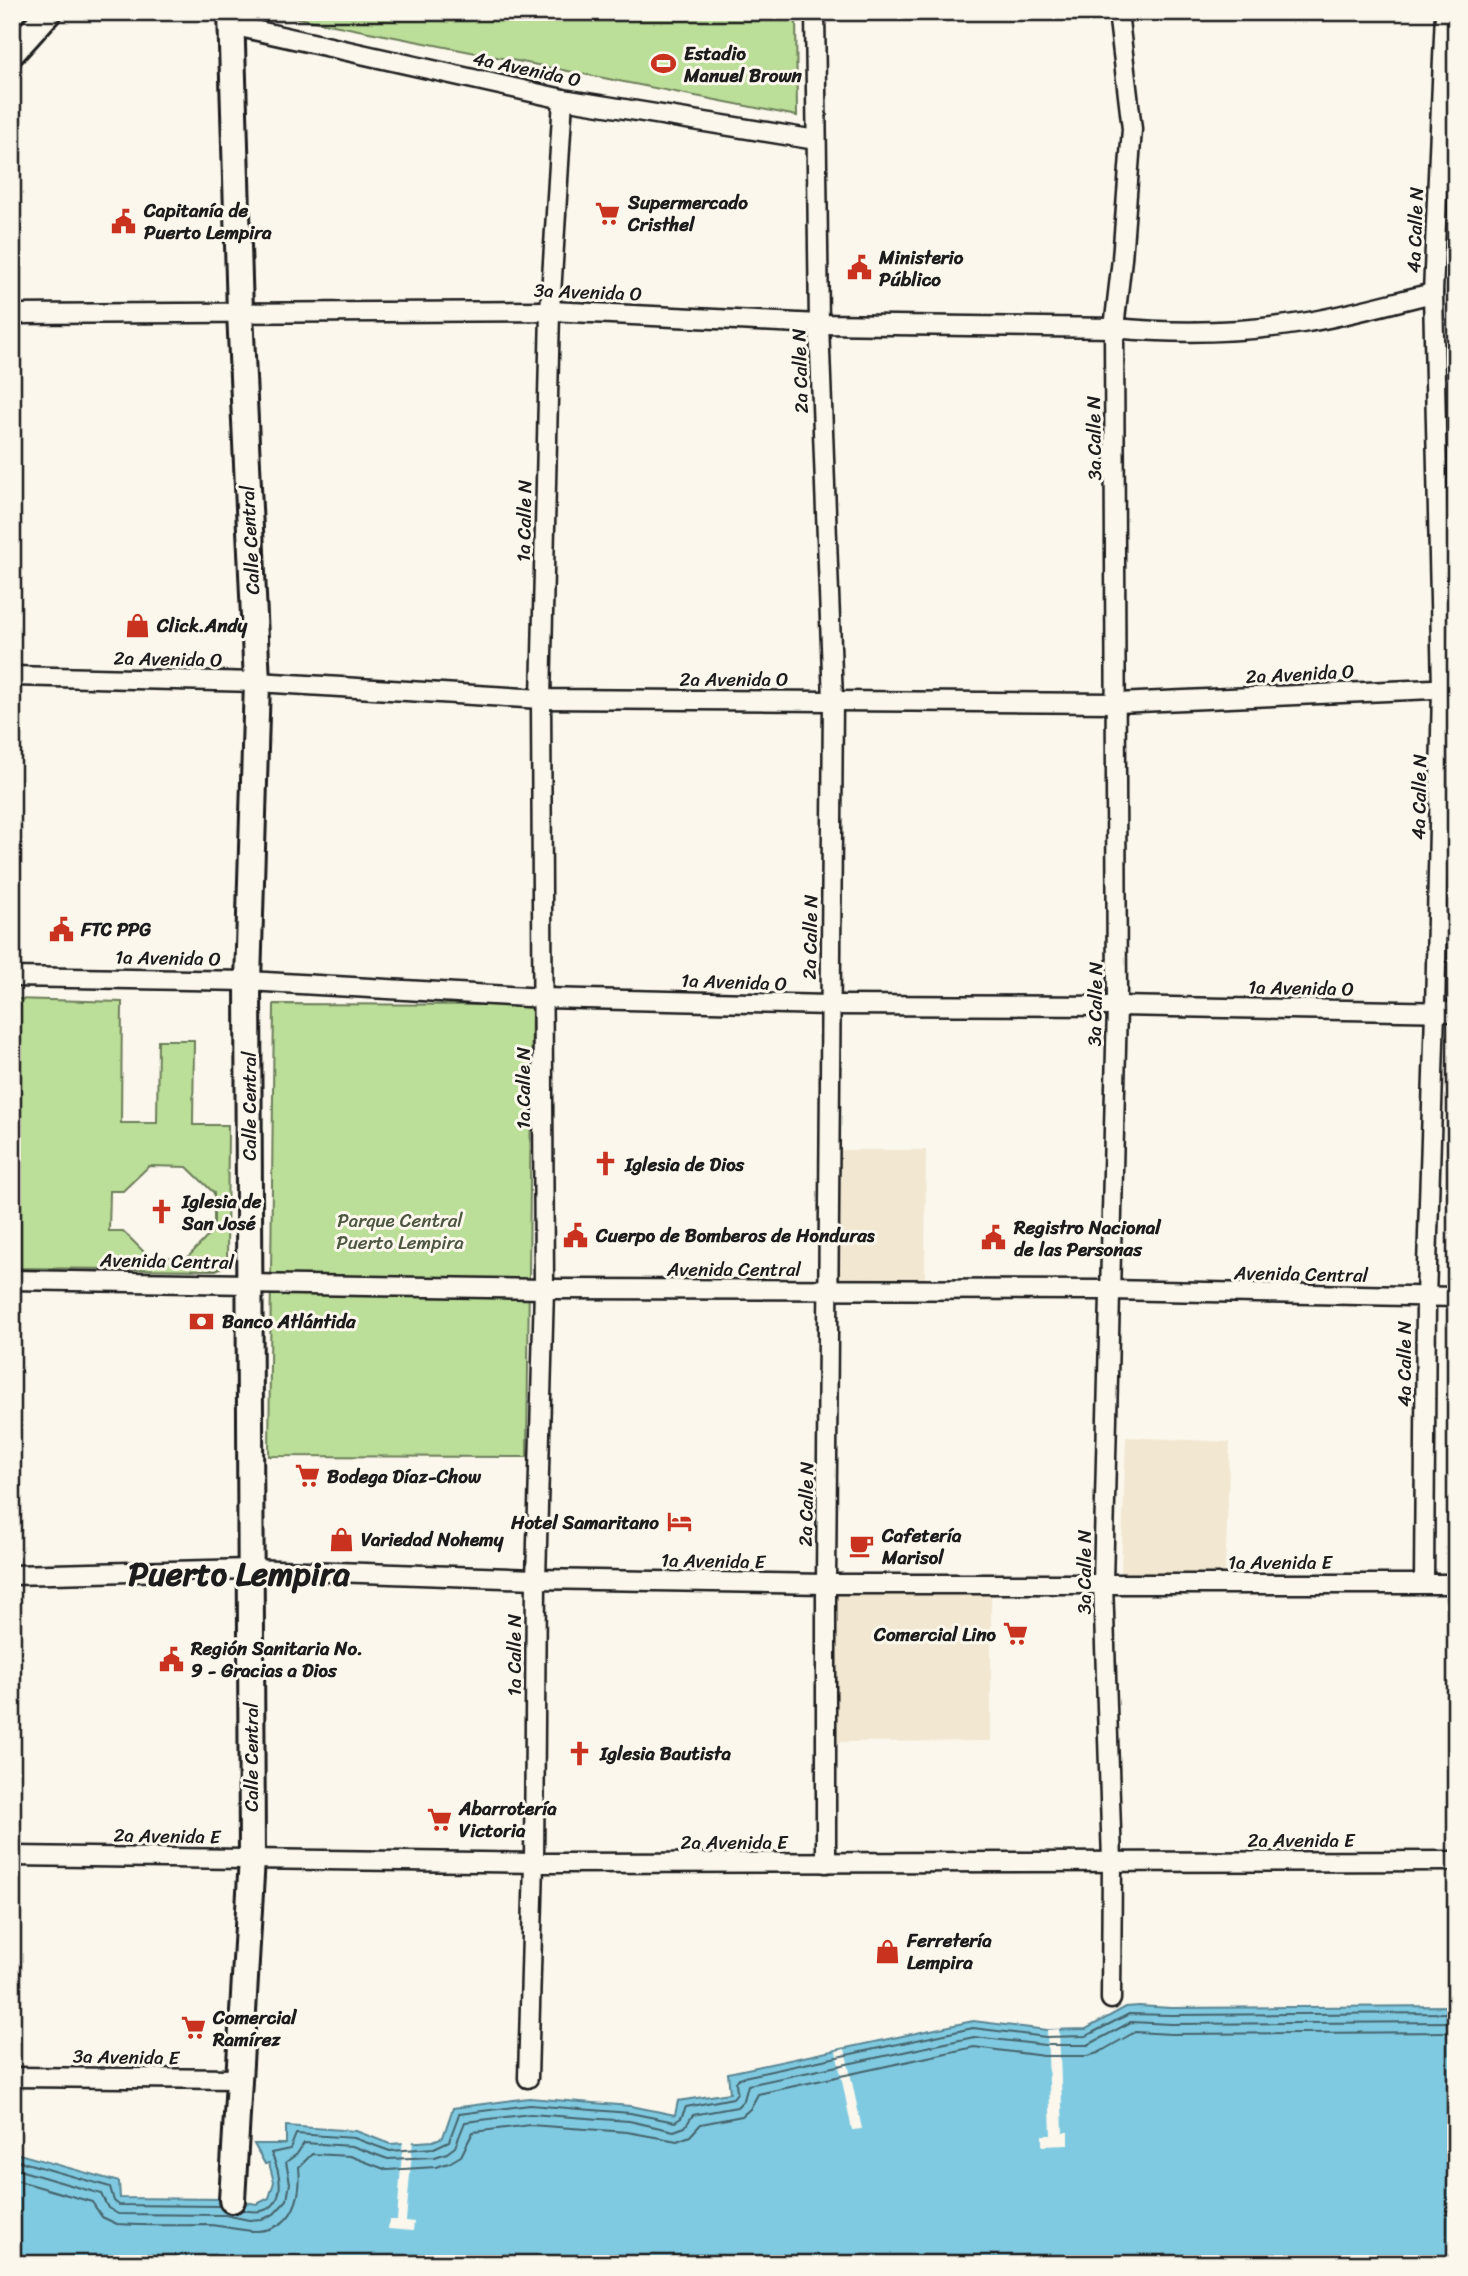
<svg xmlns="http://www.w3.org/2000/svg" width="1468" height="2276" viewBox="0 0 1468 2276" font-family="Sriracha,sans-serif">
<rect width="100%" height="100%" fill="#fbf7ec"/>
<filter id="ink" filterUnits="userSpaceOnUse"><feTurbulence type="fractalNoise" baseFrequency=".0143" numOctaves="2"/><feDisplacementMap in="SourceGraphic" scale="14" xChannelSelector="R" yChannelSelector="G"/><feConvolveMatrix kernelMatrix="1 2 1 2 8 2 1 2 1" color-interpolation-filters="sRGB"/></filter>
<g filter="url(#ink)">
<g fill="#f2e7d1">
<polygon points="839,1150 926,1150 925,1281 837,1281"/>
<polygon points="1126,1437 1230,1442 1225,1576 1121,1573"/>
<polygon points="837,1592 991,1592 991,1741 837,1742"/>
</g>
<g fill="#bbde98" stroke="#6c7d5a" stroke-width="2" fill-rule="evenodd">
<polygon points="267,12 796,12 797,116"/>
<path d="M 12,999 L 122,1002 L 121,1123 L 157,1123 L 158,1040 L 194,1040 L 193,1125 L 228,1125 L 227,1261 L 223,1267 L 216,1270 L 12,1268 ZM 149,1166 L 187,1167 L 214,1193 L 214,1230 L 187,1258 L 149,1257 L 123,1231 L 109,1231 L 110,1191 L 123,1191 Z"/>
<polygon points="274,1004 532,1005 527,1457 269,1456"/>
</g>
<polygon fill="#80cae1" stroke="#588492" stroke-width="2" points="1139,2006 1171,2008 1456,2006 1456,2264 12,2264 12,2152 119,2182 120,2198 226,2199 257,2204 269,2198 274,2182 269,2163 265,2164 254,2144 286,2144 286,2126 356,2131 390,2144 433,2141 443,2137 453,2108 529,2098 631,2106 675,2115 678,2101 730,2093 728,2073 973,2021 1047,2030 1086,2029 1126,2007"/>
<g fill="#fbf7ec">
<polygon points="1059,2029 1063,2132 1068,2132 1068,2145 1042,2146 1042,2135 1051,2135 1047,2030"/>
<polygon points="845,2049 862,2129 852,2130 836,2051"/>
<polygon points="403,2139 413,2139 406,2221 414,2222 413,2231 388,2229 389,2220 397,2220"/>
</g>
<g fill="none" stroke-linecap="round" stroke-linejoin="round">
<g stroke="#44626b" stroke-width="2">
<polyline points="12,2159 110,2187 114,2201 119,2205 220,2206"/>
<polyline points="12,2168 101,2194 108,2208 118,2214 225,2215 249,2220 262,2219 274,2214 287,2200 290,2183 286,2162 297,2154 304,2143 352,2146 388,2159 435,2157 447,2153 455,2147 465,2122 530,2114 629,2121 674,2131 685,2127 693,2115 737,2107 744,2100 748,2085 974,2037 1045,2045 1088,2045 1131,2022 1171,2024 1456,2022"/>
<path d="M 12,2179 L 92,2202 L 102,2217 L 117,2224 C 147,2226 178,2225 209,2225 C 225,2226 241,2231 257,2231 C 294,2229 302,2197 299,2167 L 312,2154 L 350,2156 L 387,2170 L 436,2167 L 449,2163 L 461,2156 L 473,2132 L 530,2125 L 627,2132 L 677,2141 L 690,2136 L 701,2124 L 742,2116 L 750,2109 L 758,2094 L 974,2047 L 1044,2056 L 1087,2056 L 1098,2053 L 1135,2032 L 1171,2034 L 1456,2032"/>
<path d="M 242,2210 C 286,2219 285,2182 271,2153 L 290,2149 L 296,2134 L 354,2138 L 390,2151 L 434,2148 L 449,2141 L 459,2114 L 530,2105 L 630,2113 L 675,2122 L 681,2118 L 686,2107 L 733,2098 L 737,2093 L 736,2082 L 739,2078 L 973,2028 L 1046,2037 L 1086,2036 L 1129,2014 L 1171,2015 L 1456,2013"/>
</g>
<defs>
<g id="street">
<polyline points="815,12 819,324 833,700 826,1584 826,1863"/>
<polyline points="231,25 563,99 816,140"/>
<path d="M 12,314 L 550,311 L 819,324 L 1114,328 C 1177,334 1239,333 1302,323 C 1346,316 1390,303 1433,293"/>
<polyline points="12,676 257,682 541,699 1117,703 1456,688"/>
<polyline points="12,977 248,981 544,998 830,1005 1117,1006 1456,1012"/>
<polyline points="12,1280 544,1289 1109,1290 1456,1297"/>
<polyline points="12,1575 249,1569 536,1579 826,1584 1456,1584"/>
<polyline points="1424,1583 1426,1298 1435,1011 1442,688 1433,293 1445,12"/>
<polyline points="12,1856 547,1863 1456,1861"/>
<polyline points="1111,1999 1112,1861 1103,1583 1117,1006 1114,328 1122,259 1132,129 1118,12"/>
<polyline points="12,2077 240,2079"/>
<polyline points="528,2078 534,1863 536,1579 544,1289 541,699 550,311 563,99"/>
</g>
<g id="secondary">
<polyline points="231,12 240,312 257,682 248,981 252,1858 232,2200"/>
<polyline points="12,53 49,12"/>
</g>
</defs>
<use href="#street" stroke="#1c1c1c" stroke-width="23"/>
<use href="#secondary" stroke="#1c1c1c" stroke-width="30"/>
<use href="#street" stroke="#fbf7ec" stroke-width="18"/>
<use href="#secondary" stroke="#fbf7ec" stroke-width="24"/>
</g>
</g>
<defs>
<symbol id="stadium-bare" viewBox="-9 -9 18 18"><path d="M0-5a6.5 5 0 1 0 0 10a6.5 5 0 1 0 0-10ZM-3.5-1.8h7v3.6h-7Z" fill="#c8321e" stroke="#fbf7ec" stroke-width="2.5" paint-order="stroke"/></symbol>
<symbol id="supermarket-bare" viewBox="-9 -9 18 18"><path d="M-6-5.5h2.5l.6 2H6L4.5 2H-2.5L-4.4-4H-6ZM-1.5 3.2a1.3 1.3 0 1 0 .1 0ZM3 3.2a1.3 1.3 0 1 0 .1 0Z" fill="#c8321e" stroke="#fbf7ec" stroke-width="2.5" paint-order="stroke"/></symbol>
<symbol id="civic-bare" viewBox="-9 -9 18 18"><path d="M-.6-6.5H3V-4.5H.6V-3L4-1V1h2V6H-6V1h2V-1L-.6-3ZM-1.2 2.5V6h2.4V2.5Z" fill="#c8321e" stroke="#fbf7ec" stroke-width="2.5" paint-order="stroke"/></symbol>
<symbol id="shop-bare" viewBox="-9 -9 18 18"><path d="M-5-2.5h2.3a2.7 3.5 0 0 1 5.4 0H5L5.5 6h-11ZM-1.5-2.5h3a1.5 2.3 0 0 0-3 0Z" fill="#c8321e" stroke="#fbf7ec" stroke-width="2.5" paint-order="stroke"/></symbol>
<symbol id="church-bare" viewBox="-9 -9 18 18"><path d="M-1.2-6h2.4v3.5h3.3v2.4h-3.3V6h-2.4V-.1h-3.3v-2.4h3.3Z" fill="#c8321e" stroke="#fbf7ec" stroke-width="2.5" paint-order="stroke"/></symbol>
<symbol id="bank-bare" viewBox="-9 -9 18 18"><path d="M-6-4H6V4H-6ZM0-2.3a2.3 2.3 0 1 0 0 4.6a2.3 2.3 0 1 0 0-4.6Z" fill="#c8321e" stroke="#fbf7ec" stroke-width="2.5" paint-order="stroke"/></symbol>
<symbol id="hotel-bare" viewBox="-9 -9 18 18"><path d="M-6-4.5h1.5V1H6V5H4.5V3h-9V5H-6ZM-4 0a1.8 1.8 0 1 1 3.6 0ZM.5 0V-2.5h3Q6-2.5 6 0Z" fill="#c8321e" stroke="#fbf7ec" stroke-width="2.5" paint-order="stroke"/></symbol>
<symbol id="cafe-bare" viewBox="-9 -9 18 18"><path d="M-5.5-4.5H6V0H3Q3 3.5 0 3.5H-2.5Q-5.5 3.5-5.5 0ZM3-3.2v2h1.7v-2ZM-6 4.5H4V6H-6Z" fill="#c8321e" stroke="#fbf7ec" stroke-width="2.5" paint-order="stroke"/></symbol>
</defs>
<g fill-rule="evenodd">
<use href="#stadium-bare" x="646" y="46" width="35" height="35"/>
<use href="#supermarket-bare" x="590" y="196" width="35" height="35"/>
<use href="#civic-bare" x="106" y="204" width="35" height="35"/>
<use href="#civic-bare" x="842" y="250" width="35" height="35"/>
<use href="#shop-bare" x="120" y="608" width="35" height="35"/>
<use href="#civic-bare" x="44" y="912" width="35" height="35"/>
<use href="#church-bare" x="588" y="1146" width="35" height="35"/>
<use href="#church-bare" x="144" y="1194" width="35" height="35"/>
<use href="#civic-bare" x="558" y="1218" width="35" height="35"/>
<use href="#civic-bare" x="976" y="1220" width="35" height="35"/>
<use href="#bank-bare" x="184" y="1304" width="35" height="35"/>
<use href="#supermarket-bare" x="290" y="1458" width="35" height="35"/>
<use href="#hotel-bare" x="662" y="1504" width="35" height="35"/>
<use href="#shop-bare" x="324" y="1522" width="35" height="35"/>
<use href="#cafe-bare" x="844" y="1528" width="35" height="35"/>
<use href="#supermarket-bare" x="998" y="1616" width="35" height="35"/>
<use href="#civic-bare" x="154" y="1642" width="35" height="35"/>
<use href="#church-bare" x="562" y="1736" width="35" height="35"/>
<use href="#supermarket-bare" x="422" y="1802" width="35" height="35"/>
<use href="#shop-bare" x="870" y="1934" width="35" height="35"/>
<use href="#supermarket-bare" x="176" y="2010" width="35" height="35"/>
</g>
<g text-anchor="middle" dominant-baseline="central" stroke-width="6" stroke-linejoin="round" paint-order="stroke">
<g font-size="19" font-weight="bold" fill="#1c1c1c" stroke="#fbf7ec" text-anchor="start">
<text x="684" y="53">Estadio<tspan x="684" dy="22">Manuel Brown</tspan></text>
<text x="628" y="202">Supermercado<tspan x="628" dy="22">Cristhel</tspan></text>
<text x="144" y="210">Capitanía de<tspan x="144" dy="22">Puerto Lempira</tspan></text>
<text x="879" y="257">Ministerio<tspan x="879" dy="22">Público</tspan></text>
<text x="157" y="625">Click.Andy</text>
<text x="81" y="929">FTC PPG</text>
<text x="625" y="1164">Iglesia de Dios</text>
<text x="182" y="1201">Iglesia de<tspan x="182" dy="22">San José</tspan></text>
<text x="1014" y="1227">Registro Nacional<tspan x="1014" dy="22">de las Personas</tspan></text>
<text x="596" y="1235">Cuerpo de Bomberos de Honduras</text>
<text x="222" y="1321">Banco Atlántida</text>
<text x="327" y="1476">Bodega Díaz-Chow</text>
<text x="659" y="1522" text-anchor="end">Hotel Samaritano</text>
<text x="882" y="1535">Cafetería<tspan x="882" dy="22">Marisol</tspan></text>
<text x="361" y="1539">Variedad Nohemy</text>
<text x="996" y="1634" text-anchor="end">Comercial Lino</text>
<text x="191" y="1648">Región Sanitaria No.<tspan x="191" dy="22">9 - Gracias a Dios</tspan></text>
<text x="600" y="1753">Iglesia Bautista</text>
<text x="459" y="1808">Abarrotería<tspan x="459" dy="22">Victoria</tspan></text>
<text x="907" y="1940">Ferretería<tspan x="907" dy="22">Lempira</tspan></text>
<text x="213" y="2017">Comercial<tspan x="213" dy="22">Ramírez</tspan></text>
</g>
<g font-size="19" fill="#1c1c1c" stroke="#fbf7ec">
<text transform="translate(527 69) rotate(12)">4a Avenida O</text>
<text transform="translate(1415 230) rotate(-88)">4a Calle N</text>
<text transform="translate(588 292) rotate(2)">3a Avenida O</text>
<text transform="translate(800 371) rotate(-92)">2a Calle N</text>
<text transform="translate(1094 438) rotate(-91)">3a Calle N</text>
<text transform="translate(524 521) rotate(-89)">1a Calle N</text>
<text transform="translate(250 540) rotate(-93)">Calle Central</text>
<text transform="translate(168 659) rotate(1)">2a Avenida O</text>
<text transform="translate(1300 674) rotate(-3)">2a Avenida O</text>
<text x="734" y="679">2a Avenida O</text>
<text transform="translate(1419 797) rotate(-89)">4a Calle N</text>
<text transform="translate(810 937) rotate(-89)">2a Calle N</text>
<text transform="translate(168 958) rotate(1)">1a Avenida O</text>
<text transform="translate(734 982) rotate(2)">1a Avenida O</text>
<text transform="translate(1301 988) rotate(1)">1a Avenida O</text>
<text transform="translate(1095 1004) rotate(-89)">3a Calle N</text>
<text transform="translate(523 1088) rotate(-90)">1a Calle N</text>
<text transform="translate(249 1106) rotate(-90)">Calle Central</text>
<text transform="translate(167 1261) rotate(1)">Avenida Central</text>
<text x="734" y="1269">Avenida Central</text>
<text transform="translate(1301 1274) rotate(1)">Avenida Central</text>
<text transform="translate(1404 1364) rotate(-90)">4a Calle N</text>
<text transform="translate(806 1504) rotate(-89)">2a Calle N</text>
<text transform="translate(713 1561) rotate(1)">1a Avenida E</text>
<text x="1280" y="1562">1a Avenida E</text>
<text transform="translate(1084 1572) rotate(-90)">3a Calle N</text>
<text transform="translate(514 1655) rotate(-90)">1a Calle N</text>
<text transform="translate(251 1757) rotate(-90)">Calle Central</text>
<text transform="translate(167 1836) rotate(1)">2a Avenida E</text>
<text x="1301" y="1840">2a Avenida E</text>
<text x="734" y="1842">2a Avenida E</text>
<text transform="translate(126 2057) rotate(1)">3a Avenida E</text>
</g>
<g font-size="19" fill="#4c5641" stroke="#fbf7ec">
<text x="400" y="1220">Parque Central<tspan x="400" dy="22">Puerto Lempira</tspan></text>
</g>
<g font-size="33" font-weight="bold" fill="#1c1c1c" stroke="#fbf7ec">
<text x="239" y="1574">Puerto Lempira</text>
</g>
</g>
<rect width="1468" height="2276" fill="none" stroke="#fbf7ec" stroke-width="42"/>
<rect x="21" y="21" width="1426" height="2234" fill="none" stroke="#1c1c1c" stroke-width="2.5" filter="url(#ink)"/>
</svg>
